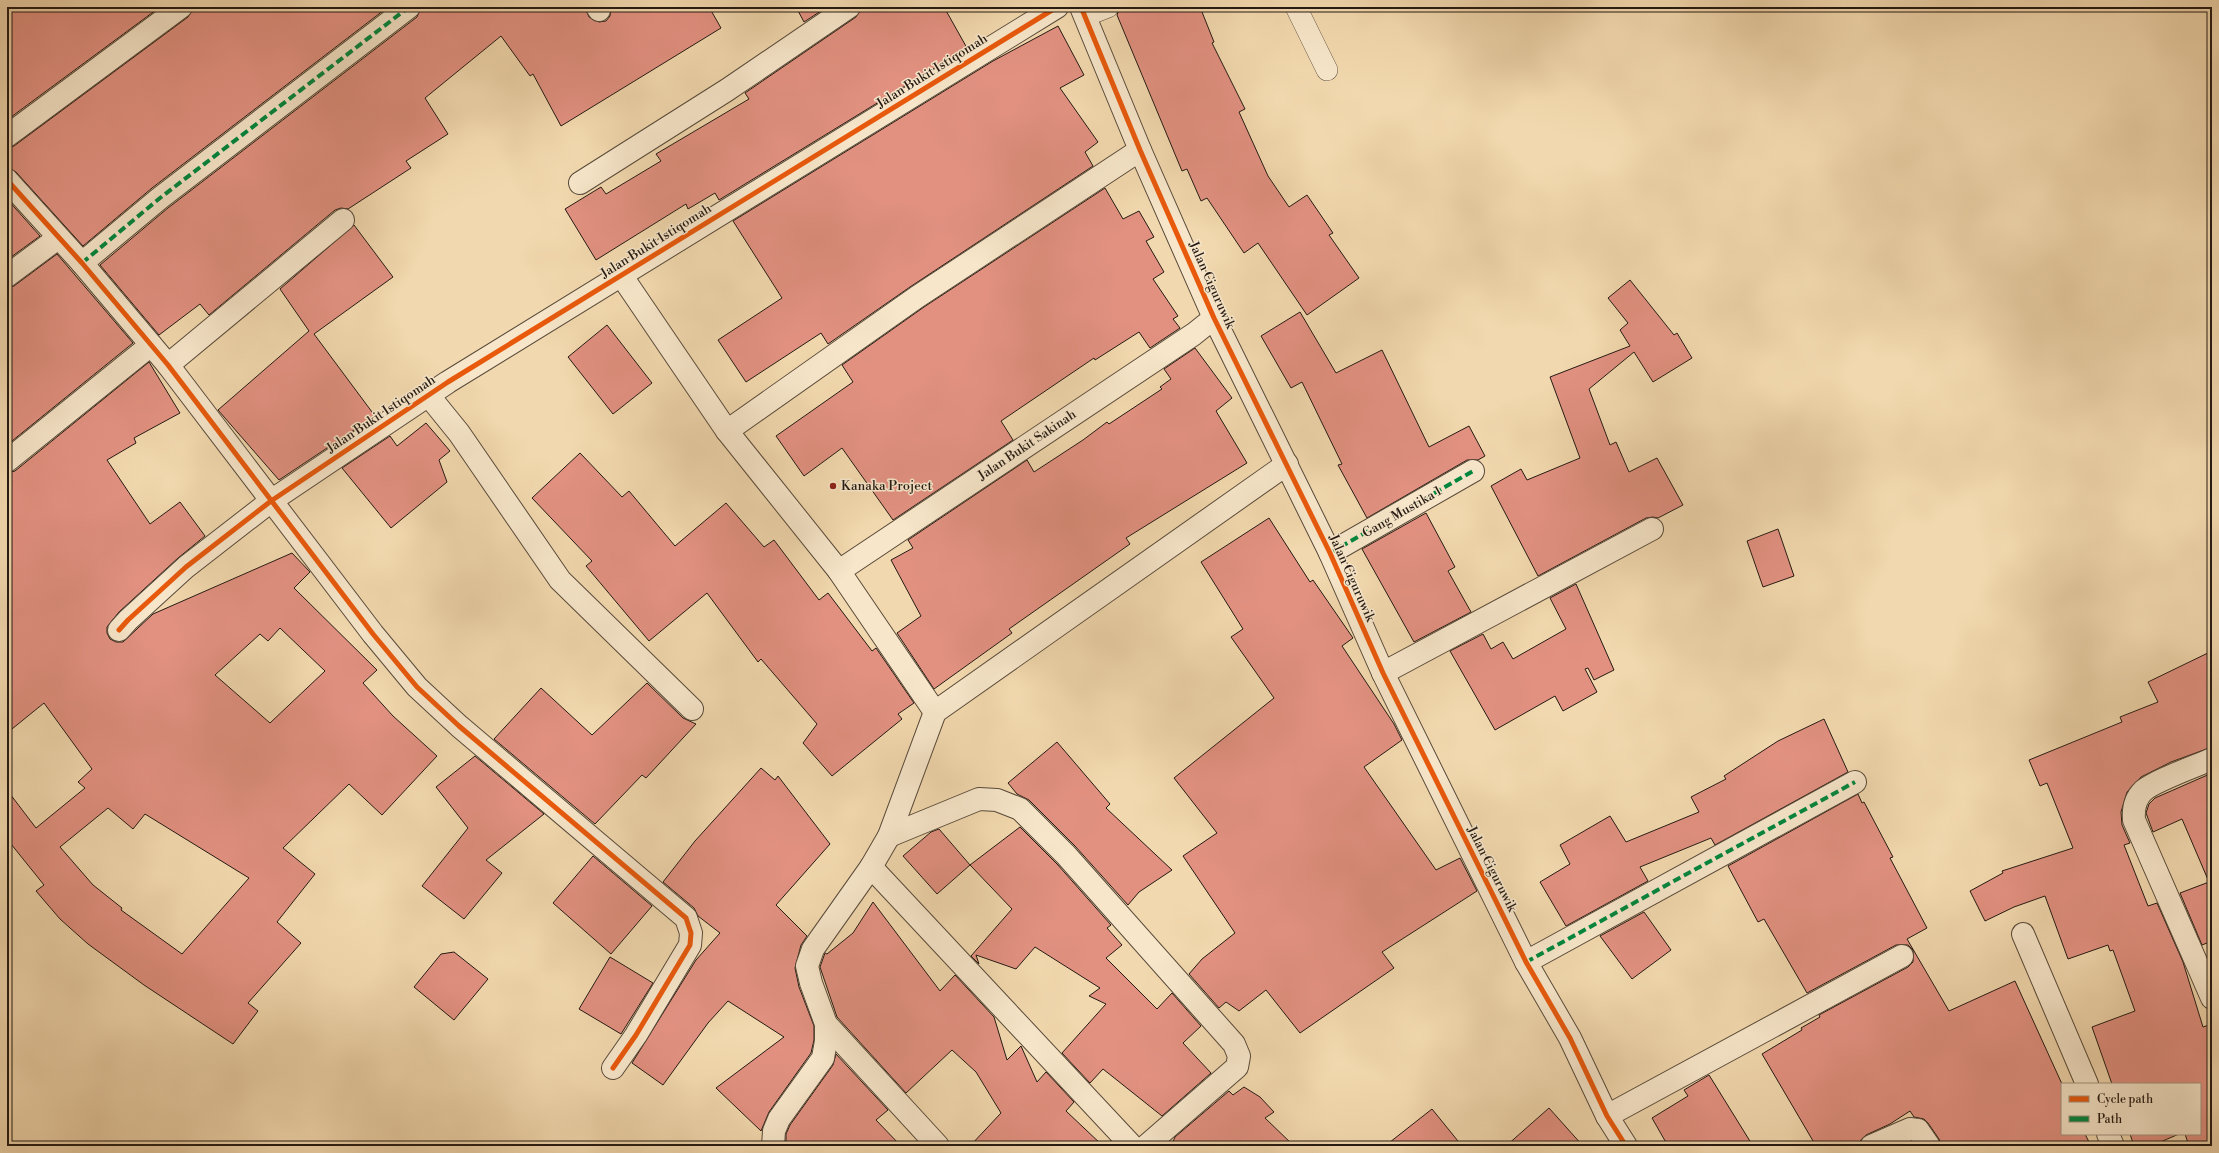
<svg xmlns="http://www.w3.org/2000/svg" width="2219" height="1153" viewBox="0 0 2219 1153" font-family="'Libre Bodoni',serif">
<rect width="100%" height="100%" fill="#f2d8ae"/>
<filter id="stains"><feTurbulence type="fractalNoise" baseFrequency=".005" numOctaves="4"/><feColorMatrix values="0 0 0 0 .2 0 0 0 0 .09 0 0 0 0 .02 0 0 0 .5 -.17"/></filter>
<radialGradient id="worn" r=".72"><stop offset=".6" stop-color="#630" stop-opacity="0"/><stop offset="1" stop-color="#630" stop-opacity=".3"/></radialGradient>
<g fill="#e29181" stroke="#241a13" fill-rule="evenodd">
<polygon points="7,7 160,7 7,120"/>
<polygon points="193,7 388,7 152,188 83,246 16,172 7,168 7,148 14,146 188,17"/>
<polygon points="421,7 585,7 589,17 599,22 606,21 610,16 611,7 709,7 721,28 561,126 533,74 530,76 501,36 425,98 448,134 406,161 411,168 348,209 341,208 335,210 209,315 200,304 159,335 100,265 168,208 417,17"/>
<polygon points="796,7 827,7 804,22"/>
<polygon points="861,7 944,7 967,48 719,200 715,193 688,209 686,204 596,260 565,209 601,187 606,194 661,161 656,154 749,99 745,93 856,17"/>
<polygon points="1120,7 1200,7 1214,42 1212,43 1245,109 1239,112 1268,176 1289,207 1307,195 1333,233 1329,235 1359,278 1307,315 1258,243 1244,253 1207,198 1201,201 1187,169 1182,171 1117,15"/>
<polygon points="1058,26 1084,75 1060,88 1098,142 1085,152 1093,166 910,287 828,344 821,333 746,382 718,340 782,298 733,221 993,61"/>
<polygon points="1105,188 1123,219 1139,211 1154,237 1146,241 1164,272 1153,279 1178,316 1173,319 1180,328 1150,348 1139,332 1095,360 1094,358 1001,421 1013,440 893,520 842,448 804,476 776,436 853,382 842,365 924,307"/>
<polygon points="7,199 40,236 7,260"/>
<polygon points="354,225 393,277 314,334 375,416 279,480 218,410 309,331 280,289"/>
<polygon points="57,254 133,343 7,445 7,288 14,286"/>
<polygon points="1630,280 1674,335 1677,333 1692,358 1653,382 1634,352 1589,389 1610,445 1616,442 1629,472 1657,458 1683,505 1658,518 1653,517 1646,518 1538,576 1491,486 1521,469 1527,480 1580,458 1550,377 1630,346 1620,330 1628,323 1608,298"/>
<polygon points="1300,312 1336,373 1382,350 1429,447 1469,426 1485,456 1478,460 1467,460 1367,518 1338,465 1342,464 1302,382 1291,388 1261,336"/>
<polygon points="607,325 652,383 613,414 568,357"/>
<polygon points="1195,348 1232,398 1216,411 1247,463 1126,538 1130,544 1009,629 1012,633 934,689 897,633 921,616 891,560 913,548 908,540 1027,460 1034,472 1083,440 1107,422 1109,424 1162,389 1160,387 1171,379 1164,369"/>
<path d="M 149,362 L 180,413 L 134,438 L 136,443 L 107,460 L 150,524 L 180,502 L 205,536 L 178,558 L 119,612 L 107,627 L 107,633 L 110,639 L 116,642 L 123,642 L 153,614 L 292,553 L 310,572 L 294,588 L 377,670 L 363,683 L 393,716 L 437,756 L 382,815 L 349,784 L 283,848 L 315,874 L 277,922 L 301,943 L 248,1003 L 258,1011 L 233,1044 L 144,985 L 88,944 L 60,919 L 36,891 L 44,885 L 7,839 L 7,790 L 36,828 L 85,788 L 78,782 L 92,769 L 44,703 L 7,733 L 7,473 L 15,471 ZM 280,628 L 325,671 L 270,723 L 215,675 L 260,634 L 268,641 ZM 108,808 L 133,829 L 145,814 L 249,878 L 182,954 L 121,910 L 122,908 L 93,885 L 60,847 Z"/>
<polygon points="426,423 450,451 439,460 447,482 391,528 342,468 390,436 397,446"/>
<polygon points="580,453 622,497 629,491 675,546 726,503 764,547 774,540 819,600 828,593 872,651 876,648 914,703 898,714 902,719 832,776 803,743 817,724 761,659 758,662 707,593 649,641 586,566 592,561 532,498"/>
<polygon points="1426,513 1455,567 1448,571 1471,612 1414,642 1362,549"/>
<polygon points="1269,518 1310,582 1313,580 1353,638 1342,646 1394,724 1402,740 1364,767 1436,870 1460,858 1477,891 1382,952 1394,968 1300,1033 1266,990 1239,1011 1226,1002 1219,1008 1189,974 1202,959 1235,933 1183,856 1217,833 1174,778 1274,698 1231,637 1243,629 1201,562"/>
<polygon points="1778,529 1794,576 1763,587 1747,541"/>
<polygon points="1576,584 1614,670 1594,680 1588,668 1585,669 1597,692 1563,711 1555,696 1495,730 1450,651 1483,634 1491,649 1503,642 1513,659 1566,629 1550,598"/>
<polygon points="2212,651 2212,747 2171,762 2141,777 2127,792 2121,812 2122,825 2130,843 2124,845 2148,906 2157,903 2183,962 2203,1027 2212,1024 2212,1146 2189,1146 2185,1134 2200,1134 2200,1084 2112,1084 2092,1027 2135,1011 2113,950 2110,951 2108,945 2068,959 2045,896 2014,907 1985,921 1970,891 2003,873 2002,871 2073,848 2047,783 2040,786 2029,760 2122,722 2120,717 2158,702 2148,682"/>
<polygon points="647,683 683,718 696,724 646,778 642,775 595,824 494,739 541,688 592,735"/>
<polygon points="1824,719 1848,772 1715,845 1711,838 1640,867 1648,881 1566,926 1540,882 1570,864 1560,845 1610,816 1626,842 1699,812 1691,797 1726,779 1724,776 1778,741"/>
<polygon points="1057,742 1110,804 1106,808 1172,870 1139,892 1128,905 1075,846 1029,800 1017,794 1008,783"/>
<polygon points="475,756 544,814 486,860 502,873 464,919 422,886 468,828 436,787"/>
<polygon points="761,768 775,780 778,776 830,844 776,905 807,936 801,945 795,968 799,987 814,1026 814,1040 811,1053 769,1112 761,1131 716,1088 784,1037 728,1001 708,1023 663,1085 632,1063 696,960 720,933 698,916 694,908 663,882 695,841"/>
<polygon points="2212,773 2212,941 2202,945 2180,893 2209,882 2182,819 2153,832 2146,813 2149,804 2155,798"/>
<polygon points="1858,794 1862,803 1864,802 1893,857 1890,858 1927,928 1907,939 1949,1011 2015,981 2062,1084 2062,1134 2085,1134 2091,1146 1941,1146 1939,1139 1928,1123 1924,1119 1914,1117 1910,1111 1890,1124 1866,1135 1855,1146 1816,1146 1762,1054 1802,1030 1801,1028 1820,1017 1819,1015 1908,967 1913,962 1913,950 1908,945 1896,945 1807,993 1764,919 1758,922 1728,866"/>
<polygon points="1020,827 1057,864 1111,925 1107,928 1122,945 1106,958 1157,1009 1172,993 1201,1026 1183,1043 1211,1073 1162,1116 1103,1069 1090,1083 1062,1053 1106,1004 1089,996 1100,988 1035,947 1016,969 976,955 979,964 971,956 1012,909 970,865"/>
<polygon points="939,829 970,865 937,894 903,856 931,832"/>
<polygon points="593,856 652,906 611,954 553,903"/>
<polygon points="873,902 940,991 955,975 994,1017 1007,1060 1021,1046 1037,1082 1046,1072 1074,1102 1066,1111 1103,1146 970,1146 1001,1113 976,1072 952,1050 906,1093 837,1017 820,967 825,953 827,954 853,933"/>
<polygon points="1644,912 1671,950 1632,979 1600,936"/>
<polygon points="454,952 488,979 454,1020 414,987 441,954"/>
<polygon points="610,957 653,983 621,1034 579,1009"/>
<polygon points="836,1054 888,1110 876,1120 901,1146 786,1146 786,1134 790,1125 833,1065"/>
<polygon points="1709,1075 1753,1146 1668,1146 1652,1118 1688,1096 1684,1090"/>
<polygon points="1244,1087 1260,1097 1274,1112 1265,1118 1294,1146 1171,1146 1175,1137 1229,1091 1233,1095"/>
<polygon points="1549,1108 1583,1146 1506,1146"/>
<polygon points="1432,1109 1462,1146 1385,1146"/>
<polygon points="2130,1134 2179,1134 2151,1146 2134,1146"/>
</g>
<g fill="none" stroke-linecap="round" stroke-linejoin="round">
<defs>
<g id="lane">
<polyline points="1296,7 1327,70"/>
<polyline points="1085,16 1108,7"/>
</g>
<g id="street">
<polyline points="597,7 599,10"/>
<polyline points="1081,7 1140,150 1214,318 1330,553 1383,673 1526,962 1570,1038 1607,1116 1626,1146"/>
<polyline points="7,136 181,7"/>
<polyline points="7,180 82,263 168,365 373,634 417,687 459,726 686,918 691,933 690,945 636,1035 613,1068"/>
<polyline points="580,183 727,90 849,7"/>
<polyline points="82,263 160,198 409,7"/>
<polyline points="621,275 727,431 839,571 935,712"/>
<polyline points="7,276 58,238"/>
<polyline points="168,365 343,220"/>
<polyline points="429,396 459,433 560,580 692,709"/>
<polyline points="727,431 917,297 1140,150"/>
<polyline points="7,461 151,345"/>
<polyline points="1330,553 1473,471"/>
<polyline points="839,571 1194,334 1214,318"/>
<polyline points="119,630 128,620 186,567 271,501 448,382 1057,7"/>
<polyline points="1383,673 1652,529"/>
<path d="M 2212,759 C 2196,766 2154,781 2143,791 C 2135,799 2133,809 2134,820 L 2212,998"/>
<polyline points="889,836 979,799 997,800 1020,809 1066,855 1234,1044 1239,1056 1237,1067 1146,1146"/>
<polyline points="871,867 1132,1146"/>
<polyline points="2023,934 2087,1084"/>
<polyline points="1526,962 1855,782"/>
<polyline points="826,1024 938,1146"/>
<polyline points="1607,1116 1902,956"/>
<polyline points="2108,1134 2113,1146"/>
<polyline points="773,1146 774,1131 779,1119 823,1058 826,1041 826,1024 811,983 807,966 813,949 871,867 889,836 935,712 1287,464"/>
<polyline points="1871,1146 1910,1129 1918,1130 1929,1146"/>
</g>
</defs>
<use href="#lane" stroke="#584a3a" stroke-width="22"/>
<use href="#street" stroke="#584a3a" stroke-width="24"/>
<use href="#lane" stroke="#f7e6ca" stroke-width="21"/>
<use href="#street" stroke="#f7e6ca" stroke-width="22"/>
<g stroke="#00873e" stroke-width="4" stroke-dasharray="8 4" stroke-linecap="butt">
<polyline points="82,263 160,198 409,7"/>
<polyline points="1330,553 1473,471"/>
<polyline points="1526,962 1855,782"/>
</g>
<defs>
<g id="cycleway">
<polyline points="1081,7 1140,150 1214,318 1330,553 1383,673 1526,962 1570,1038 1607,1116 1626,1146"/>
<polyline points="7,180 82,263 168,365 373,634 417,687 459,726 686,918 691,933 690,945 636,1035 613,1068"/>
<polyline points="119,630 128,620 186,567 271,501 448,382 1057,7"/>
</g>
</defs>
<use href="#cycleway" stroke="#f7e6ca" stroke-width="8"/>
<use href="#cycleway" stroke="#e8590c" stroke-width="5"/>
</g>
<circle fill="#8f2418" stroke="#f7e6ca" stroke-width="1.5" cx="833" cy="486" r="4"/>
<g text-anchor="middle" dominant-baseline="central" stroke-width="3" stroke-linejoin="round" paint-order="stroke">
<g font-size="13" fill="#241a13" stroke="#f7e6ca">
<text transform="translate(932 71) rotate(-32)">Jalan Bukit Istiqomah</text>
<text transform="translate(656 241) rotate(-32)">Jalan Bukit Istiqomah</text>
<text transform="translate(1212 285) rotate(66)">Jalan Ciguruwik</text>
<text transform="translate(381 414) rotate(-34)">Jalan Bukit Istiqomah</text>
<text transform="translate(1027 445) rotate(-34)">Jalan Bukit Sakinah</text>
<text transform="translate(1402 512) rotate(-30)">Gang Mustika 1</text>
<text transform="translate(1352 578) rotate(66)">Jalan Ciguruwik</text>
<text transform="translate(1492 869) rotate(63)">Jalan Ciguruwik</text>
</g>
<g font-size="13" fill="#241a13" stroke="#f7e6ca" text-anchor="start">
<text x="841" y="486">Kanaka Project</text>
</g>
</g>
<rect width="2219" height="1153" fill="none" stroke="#f2d8ae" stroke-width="24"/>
<rect x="8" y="8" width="2203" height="1137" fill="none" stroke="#241a13" stroke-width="2"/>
<rect x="12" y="12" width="2195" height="1129" fill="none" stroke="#241a13"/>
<rect x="2061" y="1083" width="140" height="52" fill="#f7e6ca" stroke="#a39481"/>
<rect x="2069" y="1096" width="20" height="6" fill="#e8590c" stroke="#a39481"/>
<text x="2097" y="1103" font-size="12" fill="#241a13">Cycle path</text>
<rect x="2069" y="1116" width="20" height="6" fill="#00873e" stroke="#a39481"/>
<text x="2097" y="1123" font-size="12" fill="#241a13">Path</text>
<rect width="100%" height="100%" filter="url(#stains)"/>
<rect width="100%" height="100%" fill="url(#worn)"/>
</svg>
